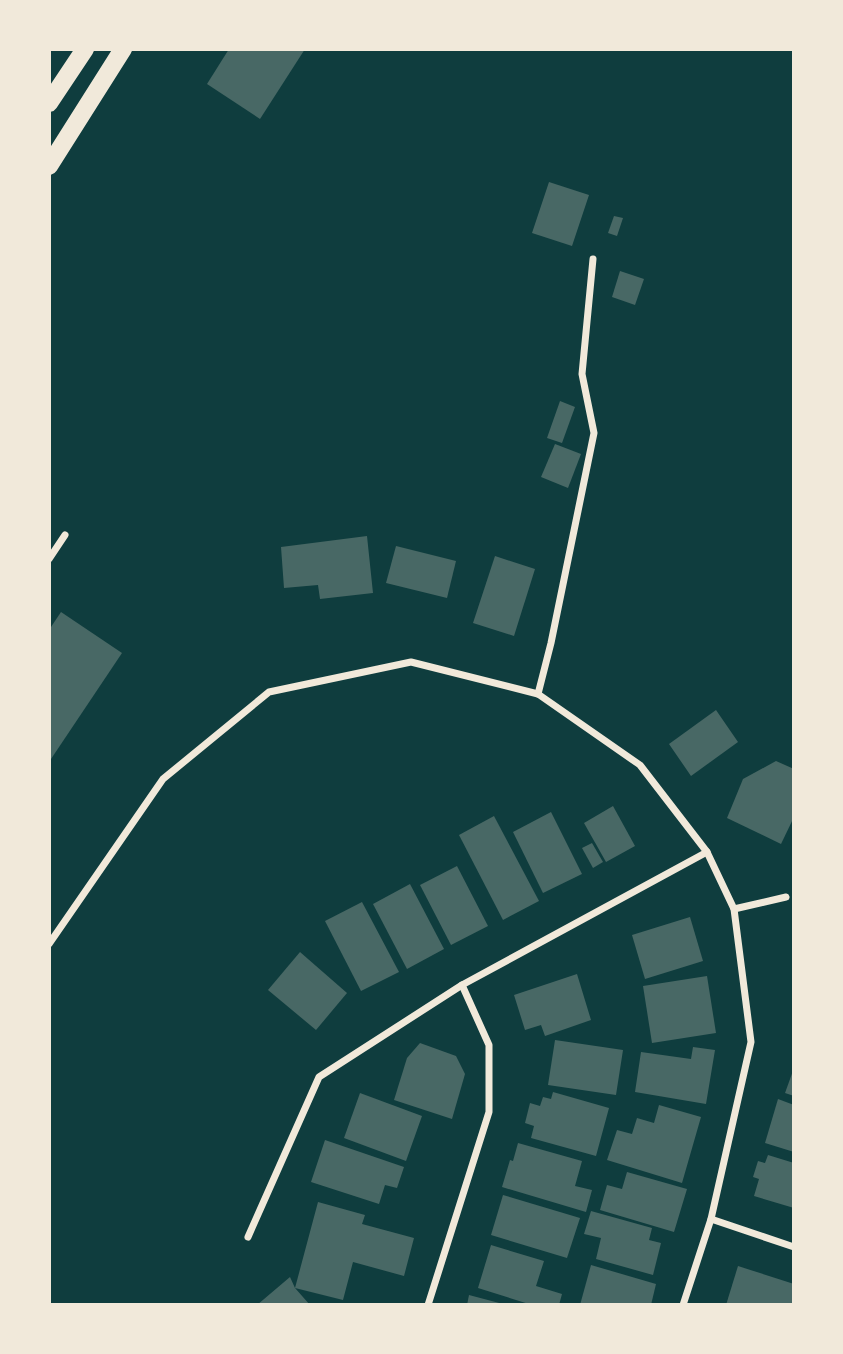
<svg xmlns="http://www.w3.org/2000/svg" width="843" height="1354" viewBox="0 0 843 1354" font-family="'Fira Sans Condensed',sans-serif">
<rect width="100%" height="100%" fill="#0f3d3e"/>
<g fill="#486865">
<polygon points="229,49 305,49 260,119 207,84"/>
<polygon points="549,182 589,195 572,246 532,233"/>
<polygon points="614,216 623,218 617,236 608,233"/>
<polygon points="620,271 644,279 635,305 612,297"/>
<polygon points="560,401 575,407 562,443 547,438"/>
<polygon points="555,444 581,454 568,488 541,477"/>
<polygon points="367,536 373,593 320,599 318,585 284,588 281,547"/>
<polygon points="396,546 456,561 447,598 386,583"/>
<polygon points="495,556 535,569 514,636 473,623"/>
<polygon points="61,612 122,653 49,762 49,630"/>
<polygon points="716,710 738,742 691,776 669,744"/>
<polygon points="776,761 794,769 794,817 781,844 727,818 743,779"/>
<polygon points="613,806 635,846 606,862 584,823"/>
<polygon points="551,812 582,874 543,893 513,832"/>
<polygon points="494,816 539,901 503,920 459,835"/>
<polygon points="592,843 603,862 593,868 582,848"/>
<polygon points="457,866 488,926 451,945 420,885"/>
<polygon points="410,884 444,949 407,969 373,904"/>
<polygon points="362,902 399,972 361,991 325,921"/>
<polygon points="690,917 703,961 645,979 632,935"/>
<polygon points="300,952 347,993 316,1030 268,990"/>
<polygon points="577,974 591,1020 545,1036 541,1025 525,1030 514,995"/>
<polygon points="707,976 716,1033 652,1043 643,986"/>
<polygon points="555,1040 623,1050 616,1095 548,1085"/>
<polygon points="420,1043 456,1056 465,1074 452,1119 394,1100 407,1058"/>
<polygon points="693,1047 715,1050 706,1104 635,1092 641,1052 691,1059"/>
<polygon points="794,1068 794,1096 785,1093"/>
<polygon points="553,1092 609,1108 596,1156 531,1138 534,1126 525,1123 530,1103 540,1106 543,1097 551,1099"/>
<polygon points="360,1093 422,1116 406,1161 344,1138"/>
<polygon points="778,1099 794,1105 794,1152 765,1143"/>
<polygon points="659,1105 701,1117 682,1183 607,1160 617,1130 632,1134 637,1118 654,1123"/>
<polygon points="325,1140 404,1167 397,1188 385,1185 379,1204 311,1182"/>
<polygon points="518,1143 582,1161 575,1186 592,1190 586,1212 502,1187 510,1160 513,1161"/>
<polygon points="768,1155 794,1163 794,1208 754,1196 759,1179 753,1177 758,1161 765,1163"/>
<polygon points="627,1172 687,1189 674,1232 600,1210 607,1185 622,1189"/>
<polygon points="503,1195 580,1218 567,1258 491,1235"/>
<polygon points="318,1202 365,1215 362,1224 414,1238 404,1276 353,1262 343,1300 295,1288 310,1305 257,1305 290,1277 295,1288"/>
<polygon points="591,1211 652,1228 649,1240 661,1243 653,1275 596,1259 601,1238 584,1234"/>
<polygon points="491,1245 544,1261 536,1286 562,1294 559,1305 532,1305 478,1288"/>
<polygon points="591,1265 656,1284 651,1305 580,1305"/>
<polygon points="738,1266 794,1284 794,1305 726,1305"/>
<polygon points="469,1295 503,1304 503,1305 467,1305"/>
</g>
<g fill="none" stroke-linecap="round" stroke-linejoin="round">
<g stroke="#f1e9da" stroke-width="7">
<polyline points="49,559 65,535"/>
<polyline points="538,694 551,643 594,433 582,374 593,259"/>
<polyline points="734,909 786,897"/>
<polyline points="49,944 163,779 269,692 411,662 538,694 640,765 707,852 734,909 751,1042 711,1219 683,1305"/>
<polyline points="711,1219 794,1247"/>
<polyline points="248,1237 319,1077 462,985 707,852"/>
<polyline points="428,1305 489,1112 489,1045 462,985"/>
</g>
<g stroke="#f1e9da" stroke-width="18">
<polyline points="49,103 85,49"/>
<polyline points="49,166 123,49"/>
</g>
</g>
<rect width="843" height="1354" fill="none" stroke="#f1e9da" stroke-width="102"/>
</svg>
